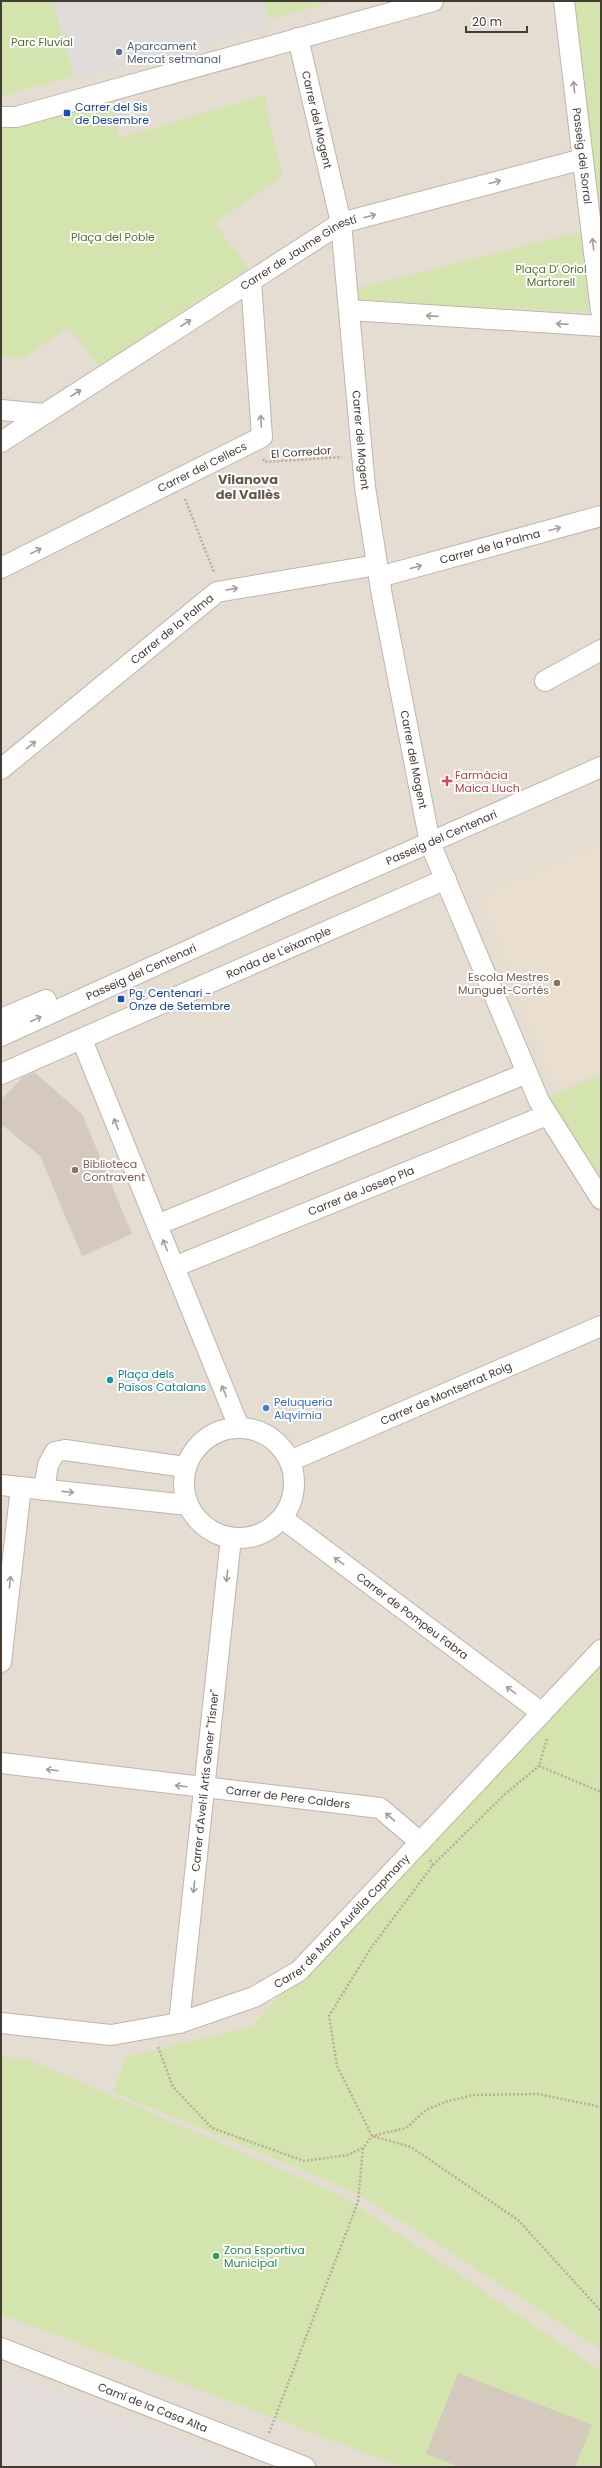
<svg xmlns="http://www.w3.org/2000/svg" width="602" height="2468" viewBox="0 0 602 2468" font-family="Poppins,sans-serif">
<rect width="100%" height="100%" fill="#f1ebe4"/>
<polygon fill="#e5dcd2" points="335,1 601,1 601,1647 251,2026 125,2057 113,2091 348,2189 419,2232 601,2350 601,2467 250,2467 1,2369 1,97"/>
<polygon fill="#e3ddd9" points="1,2369 250,2466 1,2467"/>
<polygon fill="#eadece" points="601,843 601,1071 555,1090 480,896"/>
<g fill="#d3e4ae">
<polygon points="1,1 335,1 1,97"/>
<polygon points="564,1 601,1 601,311"/>
<polygon points="264,95 282,176 215,223 249,268 99,366 68,327 23,359 1,356 1,128 109,97 120,138"/>
<polygon points="583,231 592,312 356,303 355,289"/>
<polygon points="601,1075 601,1199 539,1101"/>
<polygon points="601,1647 601,2350 419,2232 348,2189 113,2092 125,2057 251,2026"/>
<polygon points="1,2056 30,2060 344,2197 601,2371 601,2467 402,2467 1,2314"/>
</g>
<polygon fill="#dfdcd9" points="53,1 264,1 271,26 74,78"/>
<g fill="#d5c8bd">
<polygon points="34,1072 82,1114 132,1234 82,1256 40,1156 1,1124 1,1100 23,1077"/>
<polygon points="458,2373 592,2425 575,2467 460,2467 426,2454"/>
</g>
<g fill="none" stroke-linecap="round" stroke-linejoin="round">
<defs>
<g id="minor">
<path id="s1" d="M 564,1 L 601,311"/>
<path id="s2" d="M 298,38 L 341,223 L 365,487 L 382,596 L 430,843 L 539,1101 L 601,1199"/>
<polyline points="1,117 16,117 433,1"/>
<polyline points="349,310 601,326"/>
<polyline points="1,410 44,414"/>
<path id="s3" d="M 1,442 L 341,223 L 583,159"/>
<path id="s4" d="M 1,568 L 262,437 L 251,281"/>
<path id="s5" d="M 379,577 L 601,516"/>
<polyline points="545,681 601,650"/>
<path id="s6" d="M 1,769 L 217,592 L 377,565"/>
<polyline points="1,1019 46,1000"/>
<path id="s7" d="M 1,1036 L 281,908 L 601,767"/>
<polyline points="82,1040 239,1427"/>
<path id="s8" d="M 1,1074 L 446,879"/>
<polyline points="157,1225 527,1073"/>
<path id="s9" d="M 174,1267 L 547,1115"/>
<circle cx="239" cy="1483" r="55"/>
<path id="s10" d="M 290,1461 L 601,1326"/>
<polyline points="1,1485 188,1505"/>
<polyline points="44,1490 48,1465 55,1452 65,1450 185,1467"/>
<path id="s11" d="M 282,1518 L 542,1713"/>
<polyline points="1,1662 21,1487"/>
<path id="s12" d="M 1,1763 L 380,1808 L 420,1842"/>
<path id="s13" d="M 1,2023 L 111,2035 L 179,2023 L 254,1997 L 299,1971 L 601,1650"/>
<path id="s14" d="M 179,2023 L 231,1538"/>
<path id="s15" d="M 1,2348 L 305,2467"/>
</g>
</defs>
<use href="#minor" stroke="#bfb5aa" stroke-width="22"/>
<g stroke="#bdab99" stroke-width="2.5" stroke-dasharray="2 2" stroke-linecap="butt">
<polyline points="263,459 265,462 342,457"/>
<polyline points="185,499 214,572"/>
<polyline points="547,1739 539,1766 601,1792"/>
<polyline points="430,1860 433,1865 371,1948 329,2016 337,2066 372,2136 411,2147 518,2220 601,2311"/>
<polyline points="433,1865 505,1794 539,1766"/>
<polyline points="158,2047 173,2087 212,2128 304,2161 348,2155 362,2148"/>
<polyline points="269,2433 358,2202 363,2148 372,2136 406,2128 426,2110 445,2102 473,2095 538,2094 601,2107"/>
</g>
<use href="#minor" stroke="#fff" stroke-width="20"/>
</g>
<defs><path id="oneway-shaft" d="M-6 0H5M1.5-3L5.5 0L1.5 3" fill="none" stroke-width="1.6" stroke-linecap="round" stroke-linejoin="round"/></defs>
<g stroke="#a19d9a">
<use href="#oneway-shaft" transform="translate(574 87) rotate(-97)"/>
<use href="#oneway-shaft" transform="translate(495 182) rotate(-15)"/>
<use href="#oneway-shaft" transform="translate(370 216) rotate(-15)"/>
<use href="#oneway-shaft" transform="translate(593 244) rotate(-97)"/>
<use href="#oneway-shaft" transform="translate(432 316) rotate(-176)"/>
<use href="#oneway-shaft" transform="translate(186 323) rotate(-33)"/>
<use href="#oneway-shaft" transform="translate(562 324) rotate(-176)"/>
<use href="#oneway-shaft" transform="translate(76 393) rotate(-33)"/>
<use href="#oneway-shaft" transform="translate(261 421) rotate(-94)"/>
<use href="#oneway-shaft" transform="translate(555 529) rotate(-15)"/>
<use href="#oneway-shaft" transform="translate(36 551) rotate(-27)"/>
<use href="#oneway-shaft" transform="translate(416 567) rotate(-15)"/>
<use href="#oneway-shaft" transform="translate(232 589) rotate(-10)"/>
<use href="#oneway-shaft" transform="translate(31 745) rotate(-39)"/>
<use href="#oneway-shaft" transform="translate(36 1019) rotate(-25)"/>
<use href="#oneway-shaft" transform="translate(116 1124) rotate(-112)"/>
<use href="#oneway-shaft" transform="translate(165 1245) rotate(-112)"/>
<use href="#oneway-shaft" transform="translate(224 1391) rotate(-112)"/>
<use href="#oneway-shaft" transform="translate(68 1492) rotate(6)"/>
<use href="#oneway-shaft" transform="translate(339 1561) rotate(-143)"/>
<use href="#oneway-shaft" transform="translate(227 1576) rotate(96)"/>
<use href="#oneway-shaft" transform="translate(10 1582) rotate(-84)"/>
<use href="#oneway-shaft" transform="translate(511 1690) rotate(-143)"/>
<use href="#oneway-shaft" transform="translate(52 1770) rotate(-173)"/>
<use href="#oneway-shaft" transform="translate(181 1786) rotate(-173)"/>
<use href="#oneway-shaft" transform="translate(390 1817) rotate(-139)"/>
<use href="#oneway-shaft" transform="translate(194 1887) rotate(96)"/>
</g>
<circle fill="#5c6f8a" stroke="#fff" stroke-width="1.5" cx="119" cy="52" r="4"/>
<g fill="#1a4fb4" stroke="#fff" stroke-width="1.5">
<rect x="63" y="109" width="8" height="8" rx="2"/>
<rect x="117" y="995" width="8" height="8" rx="2"/>
</g>
<path fill="#e0444e" stroke="#fff" stroke-width="1.5" d="M445 775h4v4h4v4h-4v4h-4v-4h-4v-4h4z"/>
<g fill="#8d6e63" stroke="#fff" stroke-width="1.5">
<circle cx="557" cy="983" r="4"/>
<circle cx="75" cy="1170" r="4"/>
</g>
<circle fill="#0f9aa8" stroke="#fff" stroke-width="1.5" cx="110" cy="1380" r="4"/>
<circle fill="#3f7fe0" stroke="#fff" stroke-width="1.5" cx="266" cy="1408" r="4"/>
<circle fill="#2e9e5b" stroke="#fff" stroke-width="1.5" cx="216" cy="2256" r="4"/>
<g text-anchor="middle" dominant-baseline="central" stroke-width="4" stroke-linejoin="round" paint-order="stroke">
<g font-size="11" fill="#4f722a" stroke="#fff">
<text x="42" y="42">Parc Fluvial</text>
<text x="113" y="237">Plaça del Poble</text>
<text x="551" y="269">Plaça D' Oriol<tspan x="551" dy="13">Martorell</tspan></text>
</g>
<g font-size="11" fill="#4e5e75" stroke="#fff" text-anchor="start">
<text x="127" y="46">Aparcament<tspan x="127" dy="13">Mercat setmanal</tspan></text>
</g>
<g font-size="11" fill="#164399" stroke="#fff" text-anchor="start">
<text x="75" y="107">Carrer del Sis<tspan x="75" dy="13">de Desembre</tspan></text>
<text x="129" y="993">Pg. Centenari -<tspan x="129" dy="13">Onze de Setembre</tspan></text>
</g>
<g font-size="11" fill="#433b34" stroke="#fff">
<text stroke="none"><textPath href="#s2" startOffset="84">Carrer del Mogent</textPath></text>
<text stroke="none"><textPath href="#s1" startOffset="156">Passeig del Sorral</textPath></text>
<text stroke="none"><textPath href="#s3" startOffset="353">Carrer de Jaume Ginestí</textPath></text>
<text stroke="none"><textPath href="#s2" startOffset="408">Carrer del Mogent</textPath></text>
<text transform="translate(301 452) rotate(-4)">El Corredor</text>
<text stroke="none"><textPath href="#s4" startOffset="225">Carrer del Cellecs</textPath></text>
<text stroke="none"><textPath href="#s5" startOffset="115">Carrer de la Palma</textPath></text>
<text stroke="none"><textPath href="#s6" startOffset="221">Carrer de la Palma</textPath></text>
<text stroke="none"><textPath href="#s2" startOffset="732">Carrer del Mogent</textPath></text>
<text stroke="none"><textPath href="#s7" startOffset="483">Passeig del Centenari</textPath></text>
<text stroke="none"><textPath href="#s8" startOffset="303">Ronda de L'eixample</textPath></text>
<text stroke="none"><textPath href="#s7" startOffset="154">Passeig del Centenari</textPath></text>
<text stroke="none"><textPath href="#s9" startOffset="202">Carrer de Jossep Pla</textPath></text>
<text stroke="none"><textPath href="#s10" startOffset="170">Carrer de Montserrat Roig</textPath></text>
<text stroke="none"><textPath href="#s11" startOffset="163">Carrer de Pompeu Fabra</textPath></text>
<text stroke="none"><textPath href="#s14" startOffset="244">Carrer d'Avel·lí Artís Gener "Tísner"</textPath></text>
<text stroke="none"><textPath href="#s12" startOffset="289">Carrer de Pere Calders</textPath></text>
<text stroke="none"><textPath href="#s13" startOffset="376">Carrer de Maria Aurèlia Capmany</textPath></text>
<text stroke="none"><textPath href="#s15" startOffset="163">Camí de la Casa Alta</textPath></text>
</g>
<g font-size="11" fill="#be3a42" stroke="#fff" text-anchor="start">
<text x="455" y="775">Farmàcia<tspan x="455" dy="13">Maica Lluch</tspan></text>
</g>
<g font-size="11" fill="#785e54" stroke="#fff" text-anchor="end">
<text x="549" y="977">Escola Mestres<tspan x="549" dy="13">Munguet-Cortés</tspan></text>
<text x="83" y="1164" text-anchor="start">Biblioteca<tspan x="83" dy="13">Contravent</tspan></text>
</g>
<g font-size="11" fill="#0d838f" stroke="#fff" text-anchor="start">
<text x="118" y="1374">Plaça dels<tspan x="118" dy="13">Països Catalans</tspan></text>
</g>
<g font-size="11" fill="#366cbe" stroke="#fff" text-anchor="start">
<text x="274" y="1402">Peluqueria<tspan x="274" dy="13">Alqvimia</tspan></text>
</g>
<g font-size="11" fill="#27864d" stroke="#fff" text-anchor="start">
<text x="224" y="2250">Zona Esportiva<tspan x="224" dy="13">Municipal</tspan></text>
</g>
<g font-size="13" font-weight="bold" fill="#65584c" stroke="#fff">
<text x="248" y="479">Vilanova<tspan x="248" dy="15">del Vallès</tspan></text>
</g>
</g>
<rect width="602" height="2468" fill="none" stroke="#433b34" stroke-width="4"/>
<path d="M466 26v6h61v-6" fill="none" stroke="#433b34" stroke-width="2"/>
<text x="472" y="26" font-size="12" fill="#433b34" stroke="#ffffff" stroke-width="3" paint-order="stroke">20 m</text>
</svg>
